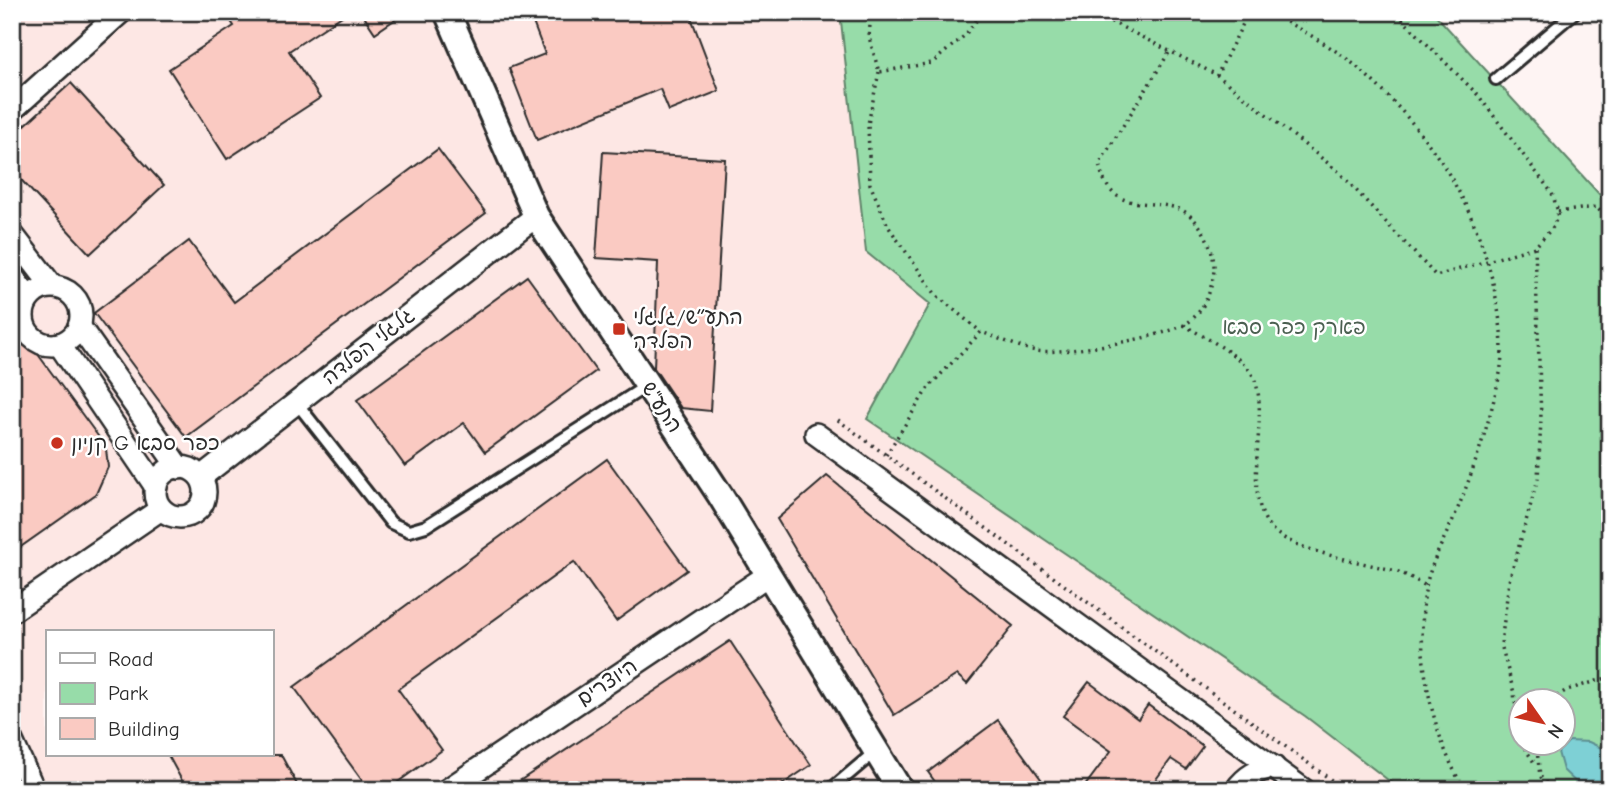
<svg xmlns="http://www.w3.org/2000/svg" width="1622" height="802" viewBox="0 0 1622 802" font-family="'Comic Neue','Playpen Sans Hebrew',sans-serif">
<rect width="100%" height="100%" fill="#fef4f3"/>
<filter id="ink" filterUnits="userSpaceOnUse"><feTurbulence type="fractalNoise" baseFrequency=".0143" numOctaves="2"/><feDisplacementMap in="SourceGraphic" scale="14" xChannelSelector="R" yChannelSelector="G"/><feConvolveMatrix kernelMatrix="1 2 1 2 8 2 1 2 1" color-interpolation-filters="sRGB"/></filter>
<g filter="url(#ink)">
<path fill="#fde7e4" fill-rule="evenodd" d="M 12,12 L 840,12 L 866,252 L 930,304 L 868,419 L 1305,716 L 1401,790 L 12,790 ZM 47,632 L 271,632 L 271,755 L 47,755 Z"/>
<path fill="#97dca9" stroke="#61846a" stroke-width="2" fill-rule="evenodd" d="M 840,12 L 1433,12 L 1610,206 L 1610,790 L 1401,790 L 1305,716 L 867,419 L 930,304 L 866,252 ZM 1520,700 L 1562,700 L 1562,742 L 1520,742 Z"/>
<polygon fill="#7ed0d5" stroke="#5d8e91" stroke-width="2" points="1569,741 1589,742 1610,752 1610,790 1584,790 1563,770 1558,752"/>
<g fill="#facac2" stroke="#2b2b2b" stroke-width="2">
<polygon points="225,12 348,12 289,51 320,98 227,159 169,69 234,26"/>
<polygon points="361,12 406,12 375,33"/>
<polygon points="529,12 689,12 719,91 669,111 660,89 537,140 509,68 545,54"/>
<polygon points="71,83 164,185 90,254 12,170 12,137"/>
<polygon points="438,149 486,213 186,437 94,313 189,241 234,302"/>
<polygon points="603,152 725,159 710,411 681,408 654,368 658,262 596,258"/>
<polygon points="527,276 596,371 485,452 464,423 405,466 357,400"/>
<polygon points="12,319 98,436 106,449 108,467 96,494 12,553"/>
<polygon points="607,459 687,570 616,621 574,562 398,689 442,750 387,790 369,790 294,687"/>
<polygon points="827,476 1013,626 967,684 957,675 894,715 777,519"/>
<polygon points="730,641 811,765 774,790 506,790"/>
<polygon points="1089,682 1138,719 1148,705 1203,746 1186,769 1171,759 1148,790 1082,790 1111,751 1063,716"/>
<polygon points="998,720 1049,790 941,790 928,772"/>
<polygon points="168,755 281,755 300,790 187,790"/>
</g>
<g fill="none" stroke-linecap="round" stroke-linejoin="round">
<defs>
<g id="service">
<polyline points="1496,79 1575,12"/>
<polyline points="296,402 391,523 409,531 426,526 648,385"/>
<polyline points="830,790 876,751"/>
</g>
<g id="minor">
<polyline points="12,110 121,12"/>
<polyline points="12,234 52,286"/>
<polyline points="12,276 28,298"/>
<circle cx="52" cy="316" r="29"/>
<polyline points="79,326 179,468"/>
<polyline points="59,344 156,487"/>
<polyline points="816,434 1304,790"/>
<circle cx="180" cy="492" r="25"/>
<polyline points="201,477 536,216"/>
<polyline points="12,611 161,509"/>
<polyline points="12,741 34,790"/>
<polyline points="447,790 768,575"/>
<path d="M 1236,790 C 1246,776 1257,770 1274,767"/>
</g>
<polyline id="tertiary" points="447,12 536,216 720,495 900,790"/>
</defs>
<use href="#service" stroke="#2b2b2b" stroke-width="16"/>
<use href="#minor" stroke="#2b2b2b" stroke-width="26"/>
<use href="#tertiary" stroke="#2b2b2b" stroke-width="30"/>
<g stroke="#2b2b2b" stroke-width="3.5" stroke-dasharray="2 5" stroke-linecap="butt">
<polyline points="871,12 869,37 879,72 932,63 964,36 983,12"/>
<polyline points="1092,12 1217,75"/>
<polyline points="1249,12 1217,75 1339,172 1436,276 1535,247 1554,226 1558,212 1552,193 1478,95 1395,12"/>
<path d="M 1268,12 C 1301,30 1339,49 1366,75 C 1430,134 1473,199 1493,283 C 1499,312 1506,348 1499,378 C 1489,424 1474,469 1456,513 C 1446,536 1431,562 1426,586 C 1414,650 1431,736 1465,790"/>
<polyline points="879,72 868,124 870,184 888,226 936,295 981,332"/>
<polyline points="1558,212 1596,207 1610,221"/>
<path d="M 1184,325 C 1205,338 1234,351 1250,371 C 1275,405 1238,491 1271,528 C 1291,551 1362,562 1392,570 C 1404,573 1415,580 1426,586"/>
<polyline points="838,420 1345,790"/>
<path d="M 886,455 L 928,388 L 981,332 C 999,338 1019,348 1037,351 C 1062,355 1163,337 1184,325 C 1203,314 1212,291 1214,270 C 1215,247 1198,212 1173,207 C 1138,199 1110,212 1099,164 L 1170,51"/>
<polyline points="1551,700 1567,690 1610,677"/>
<polyline points="1520,739 1514,693 1501,644 1509,581 1538,479 1541,419 1535,247"/>
<polyline points="1521,742 1535,764"/>
<polyline points="1536,742 1540,776 1552,790"/>
</g>
<use href="#service" stroke="#fff" stroke-width="10"/>
<use href="#minor" stroke="#fff" stroke-width="21"/>
<use href="#tertiary" stroke="#fff" stroke-width="24"/>
</g>
</g>
<g fill="#c8321e" stroke="#fff" stroke-width="2.5">
<rect x="612" y="322" width="14" height="14" rx="3.5"/>
<circle cx="57" cy="443" r="7"/>
</g>
<g text-anchor="middle" dominant-baseline="central" stroke-width="5" stroke-linejoin="round" paint-order="stroke">
<g font-size="21" fill="#2b2b2b" stroke="#fff" text-anchor="start">
<text x="633" y="317">התע״ש/גלגלי<tspan x="633" dy="24">הפלדה</tspan></text>
<text x="71" y="443">קניון G כפר סבא</text>
</g>
<g font-size="21" fill="#4b6051" stroke="#fff">
<text x="1294" y="327">פארק כפר סבא</text>
</g>
<g font-size="21" fill="#2b2b2b" stroke="#fff">
<text transform="translate(368 346) rotate(-38)">גלגלי הפלדה</text>
<text transform="translate(662 407) rotate(57)">התע"ש</text>
<text transform="translate(607 682) rotate(-34)">היוצרים</text>
</g>
</g>
<rect width="1622" height="802" fill="none" stroke="#fff" stroke-width="42"/>
<rect x="21" y="21" width="1580" height="760" fill="none" stroke="#2b2b2b" stroke-width="2.5" filter="url(#ink)"/>
<rect x="46" y="630" width="228" height="126" fill="#ffffff" stroke="#aaaaaa" stroke-width="2"/>
<rect x="60" y="653" width="35" height="10" fill="#ffffff" stroke="#aaaaaa" stroke-width="2"/>
<text x="108" y="666" font-size="21" fill="#2b2b2b">Road</text>
<rect x="60" y="683" width="35" height="21" fill="#97dca9" stroke="#aaaaaa" stroke-width="2"/>
<text x="108" y="700" font-size="21" fill="#2b2b2b">Park</text>
<rect x="60" y="718" width="35" height="21" fill="#facac2" stroke="#aaaaaa" stroke-width="2"/>
<text x="108" y="736" font-size="21" fill="#2b2b2b">Building</text>
<g transform="translate(1542 722) rotate(124)"><circle r="33" fill="#ffffff" stroke="#aaaaaa" stroke-width="2"/>
<path d="M0-5L12 26L0 18L-12 26Z" fill="#c8321e"/>
<text y="-10" font-size="19" font-weight="bold" text-anchor="middle" fill="#2b2b2b">N</text>
</g>
</svg>
